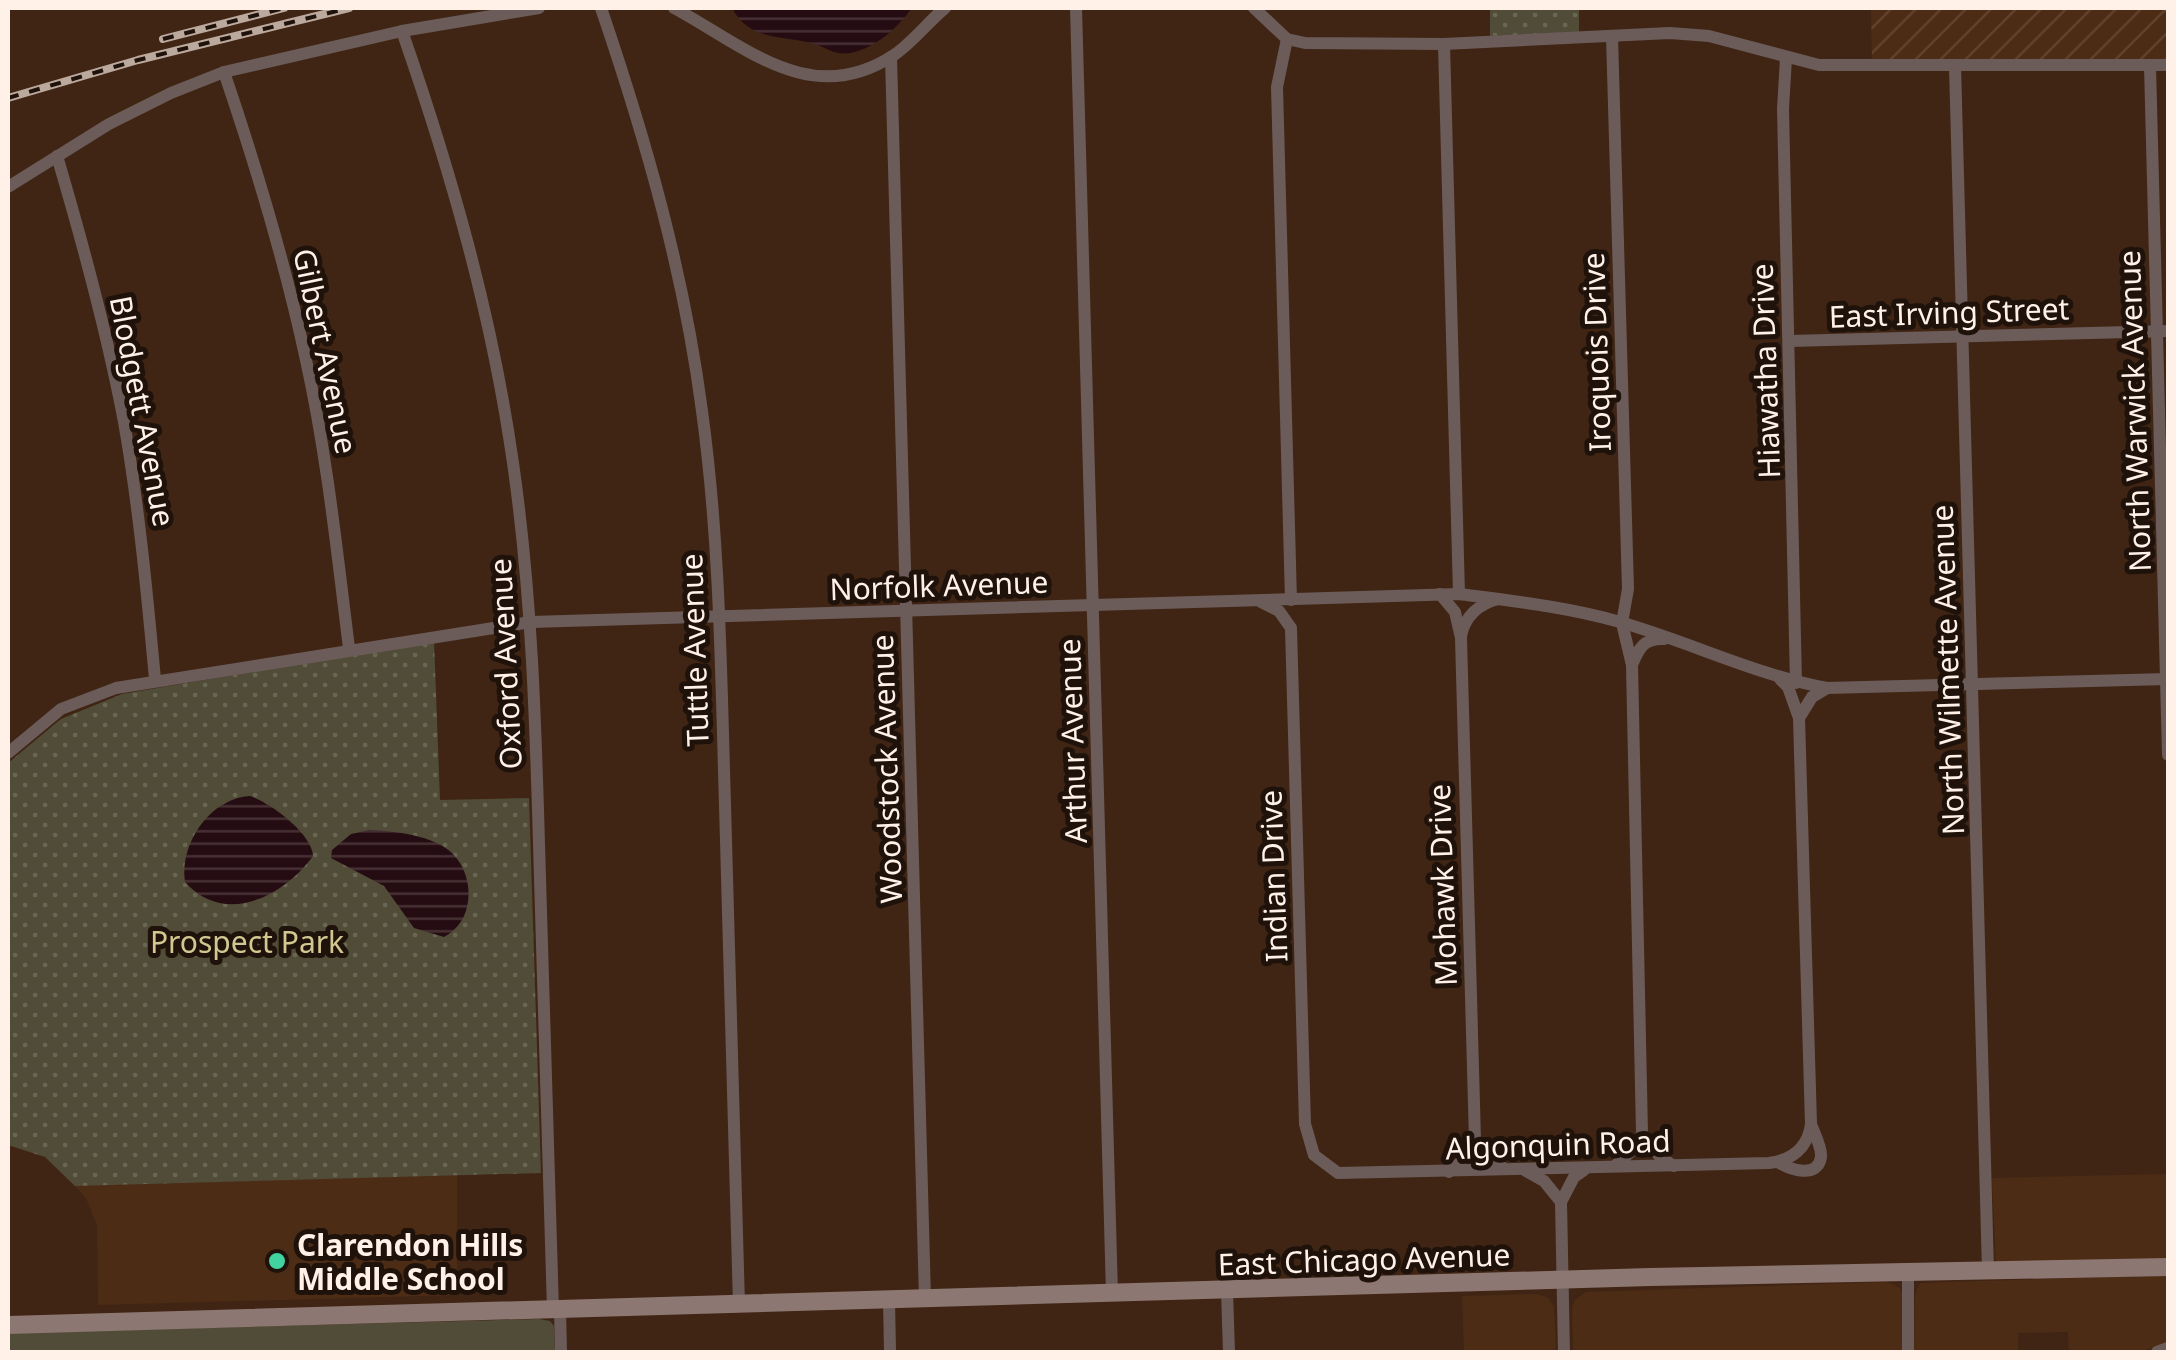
<svg xmlns="http://www.w3.org/2000/svg" width="2176" height="1360" viewBox="0 0 2176 1360" font-family="'Noto Sans',sans-serif">
<defs>
<pattern id="industrial-furrows" width="10" height="10" patternUnits="userSpaceOnUse" patternTransform="scale(2.5)"><rect width="10" height="10" fill="#4d2c16"/><path d="M-1 1l2-2M0 10L10 0M9 11l2-2" fill="none" stroke="#5f412d"/></pattern>
<pattern id="park-dots" width="8" height="8" patternUnits="userSpaceOnUse" patternTransform="scale(2.5)"><rect width="8" height="8" fill="#504c37"/><path d="M2 2h.1M6 6h.1" fill="none" stroke="#6a6654" stroke-width="1.8" stroke-linecap="round"/></pattern>
<pattern id="water-rules" width="6" height="5" patternUnits="userSpaceOnUse" patternTransform="scale(2.5)"><rect width="6" height="5" fill="#250c12"/><path d="M0 2.5h6" fill="none" stroke="#463034"/></pattern>
</defs>
<rect width="100%" height="100%" fill="#402514"/>
<g fill="#4d2c16">
<polygon points="2168,1174 2168,1261 1996,1265 1992,1178"/>
<polygon points="457,1175 457,1295 98,1305 97,1226 86,1198 75,1186"/>
<polygon points="2168,1275 2168,1342 2140,1352 2069,1352 2068,1332 2018,1333 2018,1352 1914,1352 1915,1294 1920,1283"/>
<polygon points="1887,1282 1900,1288 1903,1294 1904,1352 1573,1352 1572,1308 1575,1300 1586,1292"/>
<polygon points="1538,1294 1548,1298 1554,1307 1556,1352 1464,1352 1462,1296"/>
</g>
<polygon fill="url(#industrial-furrows)" points="1871,8 2168,8 2168,60 1872,63"/>
<polygon fill="#504c37" points="539,1319 550,1321 554,1326 555,1352 8,1352 8,1333"/>
<g fill="url(#park-dots)">
<polygon points="1490,8 1579,8 1579,32 1490,36"/>
<polygon points="434,641 440,800 529,798 541,1173 75,1186 45,1157 8,1145 8,763 61,719 122,694"/>
</g>
<g fill="url(#water-rules)">
<path d="M 732,8 L 912,8 C 899,26 880,44 858,51 C 835,58 832,49 814,44 C 783,35 750,42 732,8 Z"/>
<path d="M 250,796 C 271,803 312,834 313,856 C 284,896 225,927 185,882 C 179,844 210,798 250,796 Z"/>
<path d="M 369,830 C 394,831 434,835 453,854 C 476,878 474,922 444,937 L 414,928 L 384,886 L 331,858 L 332,850 L 351,834 Z"/>
</g>
<g fill="none" stroke-linecap="round" stroke-linejoin="round">
<g stroke="#6b5c5a" stroke-width="12">
<path d="M 601,8 C 646,140 684,273 702,411 C 720,542 721,673 725,805 C 729,971 734,1138 739,1305"/>
<path d="M 674,8 C 745,46 811,110 894,55 C 913,42 928,22 945,8"/>
<polyline points="1076,8 1112,1294"/>
<polyline points="1254,8 1287,39 1305,43 1444,44 1670,33 1709,36 1819,65 2168,65"/>
<path d="M 402,31 C 451,172 492,315 513,463 C 533,601 536,739 540,878 C 544,1022 549,1166 553,1310"/>
<polyline points="1612,36 1628,589 1622,623 1632,665 1642,1133 1638,1145 1615,1166"/>
<polyline points="1287,39 1277,87 1291,600"/>
<polyline points="1444,44 1459,594"/>
<polyline points="891,57 925,1299"/>
<polyline points="1786,58 1783,109 1796,683"/>
<polyline points="1955,66 1988,1271"/>
<polyline points="2150,66 2168,755"/>
<path d="M 224,72 C 256,166 285,262 306,360 C 327,455 337,552 349,648"/>
<path d="M 57,156 C 83,244 107,332 124,422 C 139,507 147,593 155,679"/>
<polyline points="8,187 109,124 171,93 224,72 402,31 539,8"/>
<polyline points="1790,341 2168,331"/>
<polyline points="1440,594 1455,612 1461,638 1475,1140 1461,1162 1449,1172"/>
<path d="M 1261,602 L 1279,611 L 1291,628 L 1305,1124 L 1314,1155 L 1338,1173 L 1769,1163 C 1792,1160 1808,1148 1811,1124 L 1799,718 L 1788,687 L 1780,679"/>
<path d="M 1461,636 C 1465,616 1479,604 1498,599"/>
<path d="M 1632,665 C 1639,648 1644,638 1664,639"/>
<polyline points="1799,718 1812,697 1827,688"/>
<path d="M 8,753 L 61,709 L 116,688 L 531,622 L 1459,594 C 1513,601 1567,607 1620,622 C 1690,642 1756,675 1827,688 L 2168,679"/>
<polyline points="1642,1133 1660,1157 1674,1166"/>
<polyline points="1475,1140 1492,1161 1505,1169"/>
<path d="M 1778,1162 C 1790,1170 1818,1179 1821,1157 C 1822,1147 1814,1133 1811,1124"/>
<polyline points="1526,1171 1544,1181 1561,1202"/>
<polyline points="1227,1291 1229,1352"/>
<polyline points="889,1300 890,1352"/>
<polyline points="560,1310 561,1352"/>
<polyline points="1564,1352 1561,1202 1574,1177 1584,1170"/>
<polyline points="1908,1352 1908,1274"/>
<polyline points="2157,1352 2168,1348"/>
</g>
<polyline stroke="#8d7772" stroke-width="18" points="8,1325 1650,1277 2168,1267"/>
<defs>
<g id="rail">
<polyline points="163,39 284,8"/>
<polyline points="8,98 138,60 349,8"/>
</g>
</defs>
<use href="#rail" stroke="#bca99e" stroke-width="8"/>
<use href="#rail" stroke="#1e120a" stroke-width="4" stroke-dasharray="11" stroke-linecap="butt"/>
</g>
<circle fill="#42d4a0" stroke="#1e120a" stroke-width="4" cx="277" cy="1261" r="10"/>
<g text-anchor="middle" dominant-baseline="central" stroke-width="10" stroke-linejoin="round" paint-order="stroke">
<g font-size="30" fill="#fff0e8" stroke="#1e120a">
<text transform="translate(1949 312) rotate(-2)">East Irving Street</text>
<text transform="translate(326 351) rotate(78)">Gilbert Avenue</text>
<text transform="translate(1596 352) rotate(-92)">Iroquois Drive</text>
<text transform="translate(1765 371) rotate(-92)">Hiawatha Drive</text>
<text transform="translate(143 411) rotate(79)">Blodgett Avenue</text>
<text transform="translate(2134 411) rotate(-92)">North Warwick Avenue</text>
<text transform="translate(939 585) rotate(-2)">Norfolk Avenue</text>
<text transform="translate(694 650) rotate(-92)">Tuttle Avenue</text>
<text transform="translate(505 664) rotate(-93)">Oxford Avenue</text>
<text transform="translate(1947 670) rotate(-92)">North Wilmette Avenue</text>
<text transform="translate(1072 741) rotate(-92)">Arthur Avenue</text>
<text transform="translate(886 769) rotate(-92)">Woodstock Avenue</text>
<text transform="translate(1273 876) rotate(-92)">Indian Drive</text>
<text transform="translate(1442 885) rotate(-92)">Mohawk Drive</text>
<text transform="translate(1558 1144) rotate(-2)">Algonquin Road</text>
<text transform="translate(1364 1259) rotate(-2)">East Chicago Avenue</text>
</g>
<g font-size="30" fill="#d2c790" stroke="#1e120a">
<text x="247" y="941">Prospect Park</text>
</g>
<g font-size="30" font-weight="bold" fill="#fff0e8" stroke="#1e120a" text-anchor="start">
<text x="297" y="1244">Clarendon Hills<tspan x="297" dy="34">Middle School</tspan></text>
</g>
</g>
<rect width="2176" height="1360" fill="none" stroke="#fff0e8" stroke-width="20"/>
</svg>
